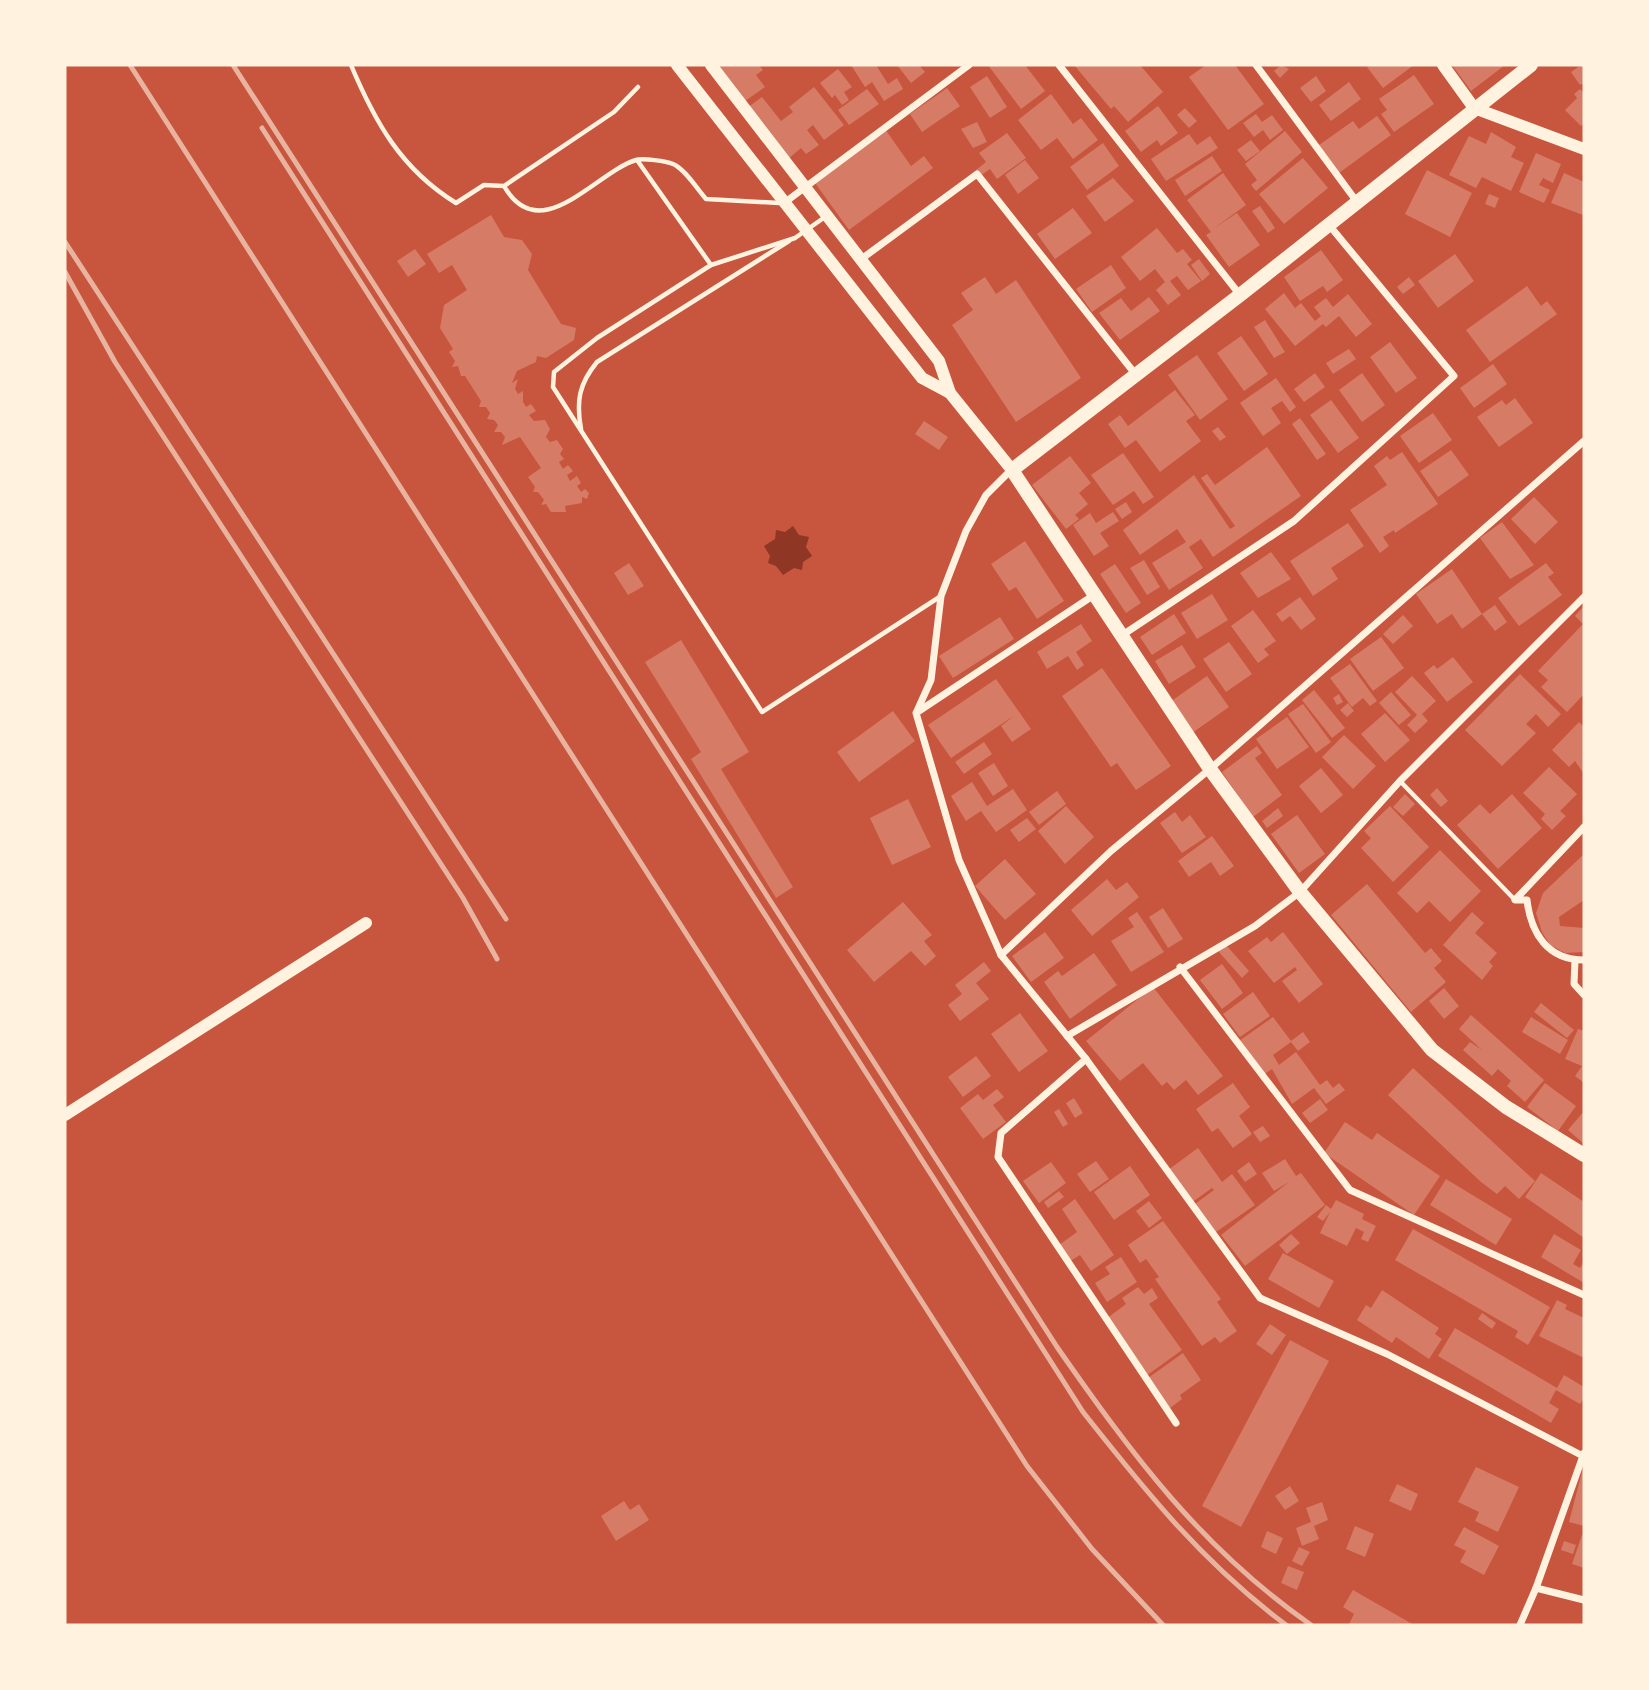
<svg xmlns="http://www.w3.org/2000/svg" width="1649" height="1690" viewBox="0 0 1649 1690" font-family="'Roboto Condensed',sans-serif">
<rect width="100%" height="100%" fill="#c8553d"/>
<polygon fill="#8f3625" points="793,526 799,535 809,537 806,547 812,556 803,562 802,570 794,568 783,575 776,566 768,563 770,556 764,546 775,539 776,530 785,532"/>
<g fill="#d67c66">
<polygon points="718,65 759,65 763,70 756,75 765,87 745,101"/>
<polygon points="851,65 876,65 888,84 897,78 903,89 884,101 872,82 865,87"/>
<polygon points="897,65 919,65 925,72 911,83"/>
<polygon points="988,65 1025,65 1045,91 1021,109"/>
<polygon points="1074,65 1140,65 1163,92 1128,122 1114,106 1111,109"/>
<polygon points="1206,65 1235,65 1264,104 1228,130 1189,77"/>
<polygon points="1281,65 1289,69 1280,78 1274,71"/>
<polygon points="1370,65 1414,65 1383,88 1367,67"/>
<polygon points="1452,65 1505,65 1471,91"/>
<polygon points="1581,65 1584,65 1584,83 1580,85 1571,72"/>
<polygon points="838,69 852,87 844,92 849,100 842,105 835,95 832,98 820,83"/>
<polygon points="1414,75 1434,104 1394,132 1381,114 1387,110 1379,99"/>
<polygon points="987,76 1007,107 990,118 970,87"/>
<polygon points="1316,76 1326,91 1311,102 1300,88"/>
<polygon points="1349,82 1361,99 1331,121 1319,105"/>
<polygon points="814,87 844,125 824,140 813,125 807,130 819,145 806,154 801,148 787,160 747,108 762,97 781,121 793,112 789,107"/>
<polygon points="947,88 960,106 922,132 910,114"/>
<polygon points="867,89 879,104 849,125 838,110"/>
<polygon points="1580,89 1584,93 1584,123 1581,126 1565,110 1577,98 1574,94"/>
<polygon points="1051,94 1073,124 1081,118 1098,140 1073,159 1057,138 1041,150 1018,120"/>
<polygon points="1158,106 1178,133 1161,146 1157,140 1141,152 1125,131"/>
<polygon points="1185,108 1197,121 1189,128 1177,115"/>
<polygon points="1256,114 1262,122 1272,115 1283,130 1270,140 1263,130 1254,137 1243,123"/>
<polygon points="1377,116 1391,135 1339,173 1319,145 1353,121 1359,129"/>
<polygon points="977,122 987,142 973,148 961,129"/>
<polygon points="885,129 911,166 924,156 933,168 849,230 815,183"/>
<polygon points="1285,131 1302,152 1256,191 1251,185 1257,180 1245,164"/>
<polygon points="1491,132 1516,147 1511,157 1524,163 1511,191 1482,177 1476,188 1449,175 1469,136 1486,144"/>
<polygon points="1007,133 1026,158 997,179 990,169 980,176 976,170 986,162 979,153"/>
<polygon points="1189,134 1197,145 1210,136 1218,148 1166,181 1151,159"/>
<polygon points="1251,140 1260,151 1246,161 1237,150"/>
<polygon points="1103,143 1119,166 1087,190 1070,167"/>
<polygon points="1536,153 1561,164 1553,183 1543,178 1539,185 1550,190 1544,203 1519,192"/>
<polygon points="1212,156 1222,171 1185,196 1175,180"/>
<polygon points="1303,158 1328,188 1284,224 1259,194"/>
<polygon points="1025,160 1039,178 1018,194 1005,175"/>
<polygon points="1427,170 1472,193 1450,237 1405,214"/>
<polygon points="1223,173 1246,205 1213,229 1237,213 1260,245 1229,267 1206,235 1211,232 1187,200"/>
<polygon points="1564,173 1584,182 1583,215 1551,203"/>
<polygon points="1113,178 1134,201 1105,222 1086,196"/>
<polygon points="1489,194 1499,198 1495,208 1485,204"/>
<polygon points="1260,206 1275,228 1268,233 1252,211"/>
<polygon points="1073,208 1092,233 1055,259 1037,234"/>
<polygon points="491,215 504,237 522,240 532,254 528,270 561,324 576,328 574,340 546,358 537,356 536,362 517,371 512,383 518,379 515,389 518,394 523,391 523,402 526,407 531,404 536,411 529,415 534,421 545,420 550,429 546,437 550,442 557,440 563,449 560,454 564,459 559,462 563,469 568,465 573,471 567,475 570,481 577,476 581,483 577,486 581,492 585,489 589,493 587,499 582,497 582,503 565,506 566,512 551,512 546,504 541,505 544,500 538,492 533,492 535,487 528,477 541,468 520,437 502,445 505,437 501,432 494,432 498,425 494,420 487,419 490,413 486,407 479,407 481,401 465,376 461,376 458,366 452,367 455,361 449,352 453,349 440,328 444,305 467,290 452,265 439,273 427,254"/>
<polygon points="1157,228 1177,253 1183,249 1192,260 1187,264 1201,281 1188,290 1177,276 1170,281 1181,295 1168,305 1156,290 1165,282 1155,269 1140,281 1121,257"/>
<polygon points="415,249 426,264 408,277 397,261"/>
<polygon points="1321,250 1343,280 1327,292 1323,286 1300,301 1284,277"/>
<polygon points="1455,254 1474,281 1438,308 1418,281"/>
<polygon points="1199,259 1210,274 1202,281 1191,265"/>
<polygon points="1111,265 1126,288 1092,312 1076,289"/>
<polygon points="985,277 996,294 1016,280 1081,378 1016,422 952,325 973,310 961,293"/>
<polygon points="1409,277 1415,285 1403,294 1397,287"/>
<polygon points="1527,286 1541,306 1547,301 1557,314 1490,362 1466,330"/>
<polygon points="1284,293 1295,308 1301,303 1315,321 1321,316 1314,307 1326,298 1333,307 1348,294 1372,324 1356,337 1339,316 1326,327 1323,324 1295,346 1265,309"/>
<polygon points="1149,297 1160,311 1120,340 1099,313 1121,298 1131,311"/>
<polygon points="1265,320 1285,352 1274,358 1254,327"/>
<polygon points="1241,336 1268,374 1244,391 1217,353"/>
<polygon points="1390,342 1417,378 1396,393 1370,357"/>
<polygon points="1349,349 1356,359 1333,374 1326,363"/>
<polygon points="1197,355 1228,399 1200,420 1168,375"/>
<polygon points="1493,364 1507,384 1474,408 1460,388"/>
<polygon points="1315,373 1325,387 1304,402 1294,389"/>
<polygon points="1362,373 1385,405 1362,422 1339,390"/>
<polygon points="1276,378 1296,407 1290,412 1282,401 1271,408 1281,423 1263,436 1240,403"/>
<polygon points="1175,390 1195,415 1186,421 1201,441 1160,472 1136,440 1125,448 1108,424 1120,415 1128,426"/>
<polygon points="1515,398 1533,423 1499,447 1477,417 1502,400 1506,405"/>
<polygon points="1331,400 1359,438 1338,453 1310,415"/>
<polygon points="1433,413 1452,440 1419,463 1400,436"/>
<polygon points="1300,418 1326,454 1317,460 1292,424"/>
<polygon points="924,421 948,437 939,450 915,434"/>
<polygon points="1218,427 1226,437 1220,441 1212,431"/>
<polygon points="1267,447 1301,496 1213,557 1201,539 1189,547 1203,568 1169,590 1152,563 1186,542 1177,529 1140,555 1123,530 1194,475 1230,529 1235,526 1201,478 1207,474 1215,485"/>
<polygon points="1451,450 1469,475 1438,497 1420,471"/>
<polygon points="1402,452 1438,504 1395,533 1394,530 1383,537 1389,546 1380,553 1350,510 1387,485 1374,466 1387,456 1390,460"/>
<polygon points="1123,453 1154,497 1143,504 1134,491 1113,505 1091,475"/>
<polygon points="1070,456 1091,483 1079,493 1088,504 1075,515 1079,519 1066,529 1032,485"/>
<polygon points="1534,497 1558,522 1535,544 1511,519"/>
<polygon points="1126,502 1132,512 1122,519 1115,509"/>
<polygon points="1113,512 1119,521 1100,533 1109,546 1094,556 1073,525 1090,513 1096,523"/>
<polygon points="1502,522 1534,565 1510,579 1480,538"/>
<polygon points="1348,523 1364,546 1331,568 1338,579 1313,596 1290,561"/>
<polygon points="1025,541 1064,601 1037,619 1016,587 1009,591 991,564"/>
<polygon points="1271,552 1291,579 1258,598 1240,573"/>
<polygon points="1144,560 1160,587 1147,595 1130,568"/>
<polygon points="629,563 644,586 628,595 614,573"/>
<polygon points="1546,563 1554,573 1548,577 1562,595 1519,626 1498,598"/>
<polygon points="1115,564 1141,603 1126,613 1100,574"/>
<polygon points="1452,569 1482,614 1462,629 1452,614 1437,624 1416,594"/>
<polygon points="1212,594 1228,620 1197,639 1181,613"/>
<polygon points="1300,597 1316,619 1301,630 1290,616 1282,622 1276,614"/>
<polygon points="1495,605 1507,622 1495,631 1482,614"/>
<polygon points="1584,606 1584,694 1567,712 1541,687 1548,680 1538,671 1583,624 1575,616"/>
<polygon points="1253,610 1276,641 1264,649 1269,655 1258,663 1231,626"/>
<polygon points="1174,614 1186,633 1152,655 1140,637"/>
<polygon points="1403,615 1413,626 1393,644 1383,634"/>
<polygon points="1000,617 1014,639 953,678 939,656"/>
<polygon points="1081,624 1092,641 1076,652 1084,665 1077,670 1068,656 1047,669 1037,652"/>
<polygon points="1381,637 1404,668 1373,691 1350,659"/>
<polygon points="681,640 749,752 721,769 793,887 776,898 691,759 701,752 645,662"/>
<polygon points="1229,642 1252,674 1226,692 1203,659"/>
<polygon points="1182,645 1196,667 1169,684 1155,661"/>
<polygon points="1453,657 1473,682 1447,702 1424,673 1434,665 1437,669"/>
<polygon points="1350,664 1377,701 1370,706 1363,698 1352,707 1330,678"/>
<polygon points="1102,668 1171,766 1136,790 1117,763 1111,767 1062,696"/>
<polygon points="1520,674 1561,714 1548,727 1536,714 1526,724 1536,733 1502,766 1465,730"/>
<polygon points="1207,676 1229,707 1192,733 1170,702"/>
<polygon points="1412,676 1436,701 1422,714 1428,721 1415,733 1407,725 1417,715 1395,692"/>
<polygon points="996,679 1031,729 1012,742 1001,726 1015,715 951,758 928,725"/>
<polygon points="1314,690 1345,728 1332,738 1302,700"/>
<polygon points="1391,692 1411,715 1399,725 1379,703"/>
<polygon points="1339,694 1343,702 1337,705 1333,698"/>
<polygon points="1348,703 1354,711 1347,717 1340,710"/>
<polygon points="1303,704 1331,742 1316,753 1288,714"/>
<polygon points="893,711 915,741 859,782 837,752"/>
<polygon points="1385,713 1410,740 1385,762 1361,734"/>
<polygon points="1287,717 1309,747 1277,769 1256,739"/>
<polygon points="1579,722 1584,727 1584,774 1575,761 1569,767 1552,750"/>
<polygon points="1344,735 1376,766 1353,789 1322,757"/>
<polygon points="984,742 992,754 964,774 955,762"/>
<polygon points="1257,746 1262,753 1255,758 1282,795 1253,817 1222,772"/>
<polygon points="994,763 1008,786 993,796 978,773"/>
<polygon points="1549,767 1577,794 1560,811 1566,816 1552,830 1541,819 1545,814 1523,793"/>
<polygon points="1321,768 1343,795 1321,813 1299,786"/>
<polygon points="972,782 987,806 1013,789 1027,810 996,832 981,811 966,821 951,796"/>
<polygon points="1437,788 1448,801 1441,807 1430,795"/>
<polygon points="1057,791 1066,804 1039,825 1029,812"/>
<polygon points="1405,794 1415,804 1403,816 1393,807"/>
<polygon points="1512,794 1542,828 1498,869 1457,825 1480,804 1490,814"/>
<polygon points="908,799 931,847 892,865 870,818"/>
<polygon points="1066,806 1094,837 1065,864 1038,831"/>
<polygon points="1390,806 1429,847 1393,882 1361,848 1371,838 1364,831"/>
<polygon points="1278,808 1283,816 1267,828 1262,821"/>
<polygon points="1175,812 1182,822 1190,815 1206,837 1182,853 1160,823"/>
<polygon points="1297,815 1325,854 1299,873 1271,834"/>
<polygon points="1027,818 1036,829 1019,842 1010,830"/>
<polygon points="1212,836 1234,866 1220,876 1211,862 1189,877 1178,861"/>
<polygon points="1440,850 1481,891 1450,922 1429,901 1417,913 1397,893"/>
<polygon points="1584,854 1584,900 1559,917 1560,926 1584,928 1584,952 1565,953 1550,945 1542,932 1536,913 1543,893"/>
<polygon points="1005,859 1036,894 1005,920 975,886"/>
<polygon points="1107,879 1116,890 1127,882 1139,897 1092,936 1071,910"/>
<polygon points="1367,884 1425,953 1431,948 1442,961 1434,968 1446,982 1411,1012 1331,915"/>
<polygon points="903,902 932,935 924,941 936,956 925,966 911,951 874,982 847,950"/>
<polygon points="1163,908 1183,939 1168,948 1149,917"/>
<polygon points="1137,912 1164,952 1131,972 1111,941 1134,927 1128,918"/>
<polygon points="1472,912 1484,923 1475,933 1497,953 1489,962 1493,966 1482,980 1443,945"/>
<polygon points="1045,932 1064,958 1031,982 1012,956"/>
<polygon points="1283,932 1323,984 1299,1003 1282,981 1297,970 1295,967 1274,983 1248,951 1267,937 1271,942"/>
<polygon points="1226,945 1249,971 1242,978 1218,951"/>
<polygon points="1094,953 1117,985 1070,1019 1044,982 1058,971 1062,976"/>
<polygon points="984,962 991,971 976,983 989,999 960,1021 948,1005 962,994 955,985"/>
<polygon points="1222,964 1243,993 1222,1009 1200,980"/>
<polygon points="1153,987 1223,1076 1198,1095 1186,1080 1174,1090 1167,1082 1162,1086 1143,1063 1120,1081 1086,1041"/>
<polygon points="1444,988 1459,1006 1444,1019 1429,1001"/>
<polygon points="1253,992 1270,1016 1240,1037 1223,1014"/>
<polygon points="1541,1003 1574,1030 1567,1038 1534,1012"/>
<polygon points="1020,1013 1048,1051 1019,1072 991,1034"/>
<polygon points="1471,1015 1544,1080 1525,1102 1507,1086 1511,1081 1498,1069 1492,1076 1463,1050 1470,1042 1482,1050 1459,1029"/>
<polygon points="1273,1017 1291,1041 1303,1032 1310,1042 1298,1051 1291,1042 1273,1055 1279,1065 1296,1052 1320,1085 1327,1080 1333,1088 1339,1083 1345,1090 1326,1104 1314,1088 1292,1104 1272,1069 1263,1075 1239,1041"/>
<polygon points="1531,1017 1568,1040 1560,1054 1522,1032"/>
<polygon points="1578,1029 1584,1031 1584,1083 1575,1076 1582,1066 1565,1059"/>
<polygon points="976,1056 991,1076 963,1097 948,1077"/>
<polygon points="1413,1068 1535,1181 1519,1199 1505,1186 1497,1194 1481,1182 1388,1095"/>
<polygon points="1233,1083 1250,1107 1239,1116 1252,1134 1233,1148 1218,1128 1212,1132 1196,1109"/>
<polygon points="1545,1083 1576,1106 1558,1131 1527,1107"/>
<polygon points="997,1089 1004,1097 993,1105 1006,1122 983,1139 960,1108 978,1094 983,1100"/>
<polygon points="1074,1098 1083,1113 1075,1118 1066,1103"/>
<polygon points="1320,1099 1328,1110 1310,1123 1302,1113"/>
<polygon points="1059,1109 1068,1124 1063,1127 1054,1112"/>
<polygon points="1584,1111 1584,1144 1568,1130"/>
<polygon points="1345,1122 1372,1140 1377,1133 1440,1176 1414,1215 1324,1153"/>
<polygon points="1263,1126 1270,1136 1260,1142 1253,1132"/>
<polygon points="1198,1148 1222,1182 1232,1174 1255,1205 1216,1232 1195,1204 1214,1190 1212,1188 1191,1203 1168,1170"/>
<polygon points="1285,1159 1296,1176 1301,1173 1325,1205 1245,1266 1221,1235 1289,1182 1274,1191 1262,1173"/>
<polygon points="1096,1161 1109,1179 1090,1192 1077,1174"/>
<polygon points="1051,1162 1066,1183 1039,1203 1023,1181"/>
<polygon points="1249,1162 1257,1174 1245,1182 1237,1171"/>
<polygon points="1130,1166 1150,1195 1114,1220 1094,1192"/>
<polygon points="1541,1173 1584,1202 1584,1238 1525,1197"/>
<polygon points="1446,1179 1512,1219 1496,1245 1430,1205"/>
<polygon points="1059,1191 1064,1197 1048,1208 1044,1202"/>
<polygon points="1075,1199 1114,1255 1091,1271 1080,1255 1070,1261 1059,1245 1077,1232 1062,1209"/>
<polygon points="1336,1200 1364,1214 1362,1219 1376,1226 1368,1242 1361,1239 1364,1232 1356,1228 1347,1246 1320,1233 1330,1212 1323,1221 1317,1217 1326,1205 1331,1209"/>
<polygon points="1149,1201 1162,1218 1149,1228 1136,1211"/>
<polygon points="1163,1221 1221,1299 1217,1302 1237,1331 1220,1343 1215,1337 1202,1346 1155,1279 1159,1277 1146,1259 1140,1263 1128,1245"/>
<polygon points="1413,1229 1550,1307 1528,1345 1515,1337 1518,1331 1395,1260"/>
<polygon points="1291,1234 1300,1243 1287,1254 1279,1245"/>
<polygon points="1554,1234 1581,1250 1573,1264 1580,1268 1584,1262 1584,1283 1541,1257"/>
<polygon points="1283,1253 1334,1281 1319,1308 1268,1279"/>
<polygon points="1121,1257 1137,1282 1107,1302 1095,1283 1110,1274 1105,1267"/>
<polygon points="1138,1287 1144,1294 1152,1288 1158,1298 1149,1304 1182,1350 1146,1376 1106,1319 1126,1304 1122,1298"/>
<polygon points="1382,1290 1439,1328 1435,1334 1442,1339 1429,1359 1396,1337 1392,1343 1357,1320 1366,1305 1371,1308"/>
<polygon points="1557,1300 1567,1305 1565,1309 1584,1318 1584,1358 1539,1336"/>
<polygon points="1482,1313 1496,1323 1492,1329 1478,1319"/>
<polygon points="1270,1324 1286,1335 1272,1355 1256,1344"/>
<polygon points="1455,1328 1557,1388 1564,1375 1584,1387 1584,1398 1580,1404 1556,1390 1549,1403 1559,1409 1551,1423 1438,1356"/>
<polygon points="1290,1340 1329,1361 1241,1527 1202,1506"/>
<polygon points="1183,1353 1201,1380 1180,1395 1182,1399 1170,1408 1148,1378"/>
<polygon points="1476,1467 1519,1487 1498,1532 1475,1521 1479,1512 1458,1502"/>
<polygon points="1583,1468 1584,1468 1584,1526 1569,1522"/>
<polygon points="1397,1484 1418,1494 1411,1511 1389,1501"/>
<polygon points="1290,1486 1299,1501 1285,1510 1275,1496"/>
<polygon points="624,1501 630,1510 639,1504 649,1520 616,1541 601,1516"/>
<polygon points="1322,1502 1328,1520 1314,1526 1319,1539 1302,1546 1296,1528 1311,1522 1306,1508"/>
<polygon points="1355,1526 1374,1534 1365,1557 1346,1549"/>
<polygon points="1464,1527 1499,1546 1484,1575 1460,1562 1466,1551 1454,1545"/>
<polygon points="1267,1531 1283,1538 1276,1554 1261,1547"/>
<polygon points="1582,1535 1584,1536 1584,1568 1572,1564"/>
<polygon points="1564,1541 1576,1545 1573,1554 1561,1550"/>
<polygon points="1299,1547 1310,1552 1302,1566 1292,1561"/>
<polygon points="1288,1566 1304,1572 1297,1590 1281,1583"/>
<polygon points="1353,1590 1414,1625 1351,1625 1349,1624 1354,1614 1343,1607"/>
</g>
<g fill="none" stroke-linecap="round" stroke-linejoin="round">
<g stroke="#fff3e0" stroke-width="4.5">
<path d="M 351,65 C 375,122 401,169 456,203 L 484,185 L 504,186 C 540,249 596,172 636,160 C 643,158 666,161 673,164 C 685,169 697,189 706,199 L 779,203"/>
<polyline points="637,160 711,265"/>
<polyline points="504,186 614,112 638,87"/>
<polyline points="825,217 795,238 711,265 597,338 554,372 553,387 762,712 941,596"/>
<path d="M 581,429 C 576,401 579,384 597,362 L 789,241"/>
<polyline points="1400,781 1515,900"/>
</g>
<g stroke="#fff3e0" stroke-width="7">
<polyline points="1059,65 1240,295"/>
<polyline points="1256,65 1357,202"/>
<polyline points="784,203 969,65"/>
<polyline points="860,260 977,174 1136,375"/>
<polyline points="1094,595 916,713 959,860 1001,955 1086,1059 1260,1298 1387,1354 1581,1455"/>
<polyline points="1121,636 1294,521 1454,376 1329,225"/>
<polyline points="917,711 931,680 941,596 966,531 986,495 1011,470"/>
<path d="M 1584,827 L 1515,900 L 1527,900 C 1531,934 1548,960 1584,960"/>
<polyline points="1001,955 1111,851 1210,769 1584,441"/>
<polyline points="1575,960 1574,984 1584,995"/>
<polyline points="1180,967 1350,1190 1584,1295"/>
<polyline points="1067,1036 1255,926 1300,892 1400,781 1584,597"/>
<polyline points="1086,1059 1001,1133 998,1157 1176,1423"/>
<polyline points="1536,1588 1584,1600"/>
<polyline points="1520,1625 1536,1588 1584,1453"/>
</g>
<g stroke="#fff3e0" stroke-width="12">
<polyline points="677,65 922,378 950,393"/>
<polyline points="711,65 939,361 950,393 1012,470"/>
<polyline points="1443,65 1474,108 1584,149"/>
<polyline points="65,1115 366,923"/>
</g>
<polyline stroke="#fff3e0" stroke-width="14" points="1531,65 1240,295 1012,470 1210,769 1300,892 1432,1050 1506,1107 1584,1155"/>
<g stroke="#e9b49f" stroke-width="5">
<polyline points="130,65 1027,1466 1092,1549 1163,1625"/>
<path d="M 233,65 L 1057,1347 C 1133,1456 1201,1548 1311,1625"/>
<path d="M 262,128 L 1083,1412 C 1147,1493 1203,1563 1286,1625"/>
<polyline points="65,242 506,919"/>
<polyline points="65,272 115,362 463,898 497,959"/>
</g>
</g>
<rect width="1649" height="1690" fill="none" stroke="#fff3e0" stroke-width="133"/>
</svg>
